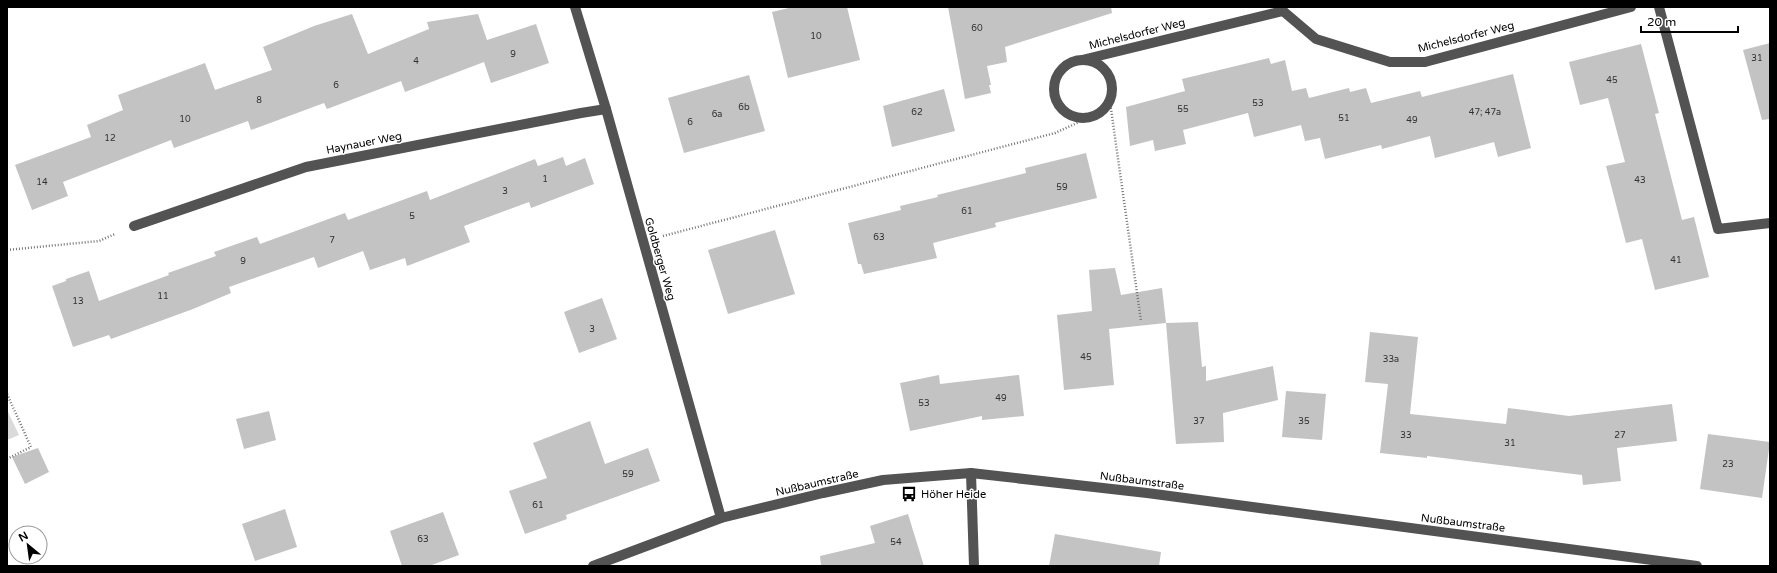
<svg xmlns="http://www.w3.org/2000/svg" width="1777" height="573" viewBox="0 0 1777 573" font-family="'Varela Round',sans-serif">
<rect width="100%" height="100%" fill="#fff"/>
<polygon fill="#dadada" points="7,410 19,435 7,440"/>
<g fill="#c3c3c3">
<polygon points="793,7 847,7 860,60 788,78 772,12"/>
<polygon points="948,7 1111,7 1112,13 1005,47 1007,62 987,66 991,85 989,85 991,93 965,99"/>
<polygon points="352,14 368,54 429,29 427,22 478,14 487,40 536,24 549,63 491,83 484,62 405,92 401,81 327,109 324,103 251,130 248,121 174,148 171,140 63,182 68,196 32,210 15,165 91,137 87,125 123,110 118,95 205,63 215,90 272,70 263,47 314,26"/>
<polygon points="1770,43 1770,119 1762,120 1743,50"/>
<polygon points="1641,44 1659,113 1655,114 1682,220 1694,217 1709,277 1655,290 1642,239 1626,243 1606,166 1625,162 1608,98 1580,105 1569,62"/>
<polygon points="1269,58 1271,64 1285,60 1292,91 1306,88 1309,98 1349,88 1350,92 1366,88 1371,103 1420,91 1422,97 1513,74 1531,148 1498,157 1494,142 1435,158 1430,136 1382,149 1381,145 1325,159 1320,138 1305,141 1301,125 1254,137 1248,113 1183,130 1186,144 1155,151 1153,140 1130,146 1126,107 1185,91 1182,79"/>
<polygon points="749,75 765,131 684,153 668,98"/>
<polygon points="944,89 955,131 892,147 883,106"/>
<polygon points="1086,153 1097,198 995,223 996,227 933,243 937,258 864,274 861,264 858,264 848,223 901,210 900,206 938,197 937,195 1026,173 1025,168"/>
<polygon points="563,157 566,166 585,158 594,184 531,208 529,202 464,226 470,242 407,266 405,258 370,270 363,251 318,268 314,257 229,287 231,293 193,309 111,339 109,335 73,347 52,286 66,281 66,279 89,271 99,301 169,275 168,273 216,256 214,252 257,237 260,244 345,213 348,220 427,191 430,200 535,159 538,166"/>
<polygon points="775,230 795,294 728,314 708,250"/>
<polygon points="1115,268 1121,295 1162,288 1166,323 1198,322 1202,367 1206,366 1206,381 1273,366 1278,400 1223,413 1224,442 1176,444 1166,323 1109,329 1114,385 1064,390 1057,315 1092,311 1089,270"/>
<polygon points="602,298 617,339 579,353 564,312"/>
<polygon points="1370,332 1418,337 1410,414 1506,424 1508,408 1569,416 1672,404 1677,441 1617,448 1621,481 1583,485 1582,475 1427,456 1427,458 1380,453 1388,384 1365,382"/>
<polygon points="939,375 940,384 1019,375 1024,416 982,420 982,416 910,431 900,383"/>
<polygon points="1286,391 1326,394 1322,440 1282,437"/>
<polygon points="269,411 276,440 244,449 236,419"/>
<polygon points="590,421 605,464 648,448 660,481 566,515 567,519 525,534 509,491 547,478 533,443"/>
<polygon points="1708,434 1770,442 1762,498 1700,489"/>
<polygon points="38,448 49,472 25,484 12,457"/>
<polygon points="285,509 297,547 255,561 242,524"/>
<polygon points="443,512 459,555 429,566 402,566 390,531"/>
<polygon points="908,514 924,566 821,566 820,556 875,543 870,526"/>
<polygon points="1055,534 1161,552 1159,566 1049,566"/>
</g>
<g fill="none" stroke-linecap="round" stroke-linejoin="round">
<g stroke="#757575" stroke-width="2.5" stroke-dasharray="1 2" stroke-linecap="butt">
<polyline points="1110,102 1141,321"/>
<polyline points="663,236 1055,133 1088,118"/>
<polyline points="7,250 99,241 115,234"/>
<polyline points="7,394 31,447 7,459"/>
</g>
<g stroke="#535353" stroke-width="10">
<polyline points="575,7 606,109 721,518"/>
<polyline points="1659,7 1718,229 1770,223"/>
<polyline points="1283,11 1316,39 1390,62 1425,62 1631,7"/>
<circle cx="1083" cy="89" r="29"/>
<polyline points="1082,60 1283,11"/>
<polyline points="134,226 306,167 581,113 606,109"/>
<polyline points="971,473 974,566"/>
<polyline points="593,566 721,518 823,493 883,480 971,473 1147,493 1697,566"/>
</g>
</g>
<defs>
<symbol id="bus-bare" viewBox="-9 -9 18 18"><path d="M-5-6H5V4H4V6H2V4H-2V6H-4V4H-5ZM-3.5-4V0h7V-4ZM-3.5 1.2v1.5H-2V1.2ZM2 1.2v1.5H3.5V1.2Z" fill="#000" stroke="#fff" stroke-width="2.5" paint-order="stroke"/></symbol>
</defs>
<g fill-rule="evenodd">
<use href="#bus-bare" x="898" y="483" width="22" height="22"/>
</g>
<g text-anchor="middle" dominant-baseline="central" stroke-width="3" stroke-linejoin="round" paint-order="stroke">
<g font-size="9" fill="#313131">
<text x="977" y="28">60</text>
<text x="816" y="36">10</text>
<text x="513" y="54">9</text>
<text x="1757" y="58">31</text>
<text x="416" y="61">4</text>
<text x="1612" y="80">45</text>
<text x="336" y="85">6</text>
<text x="259" y="100">8</text>
<text x="1258" y="103">53</text>
<text x="744" y="107">6b</text>
<text x="1183" y="109">55</text>
<text x="917" y="112">62</text>
<text x="1485" y="112">47; 47a</text>
<text x="717" y="114">6a</text>
<text x="1344" y="118">51</text>
<text x="185" y="119">10</text>
<text x="1412" y="120">49</text>
<text x="690" y="122">6</text>
<text x="110" y="138">12</text>
<text x="545" y="179">1</text>
<text x="1640" y="180">43</text>
<text x="42" y="182">14</text>
<text x="1062" y="187">59</text>
<text x="505" y="191">3</text>
<text x="967" y="211">61</text>
<text x="412" y="216">5</text>
<text x="879" y="237">63</text>
<text x="332" y="240">7</text>
<text x="1676" y="260">41</text>
<text x="243" y="261">9</text>
<text x="163" y="296">11</text>
<text x="78" y="301">13</text>
<text x="592" y="329">3</text>
<text x="1086" y="357">45</text>
<text x="1391" y="359">33a</text>
<text x="1001" y="398">49</text>
<text x="924" y="403">53</text>
<text x="1199" y="421">37</text>
<text x="1304" y="421">35</text>
<text x="1406" y="435">33</text>
<text x="1620" y="435">27</text>
<text x="1510" y="443">31</text>
<text x="1728" y="464">23</text>
<text x="628" y="474">59</text>
<text x="538" y="505">61</text>
<text x="423" y="539">63</text>
<text x="896" y="542">54</text>
</g>
<g font-size="11" fill="#000" stroke="#fff">
<text transform="translate(1137 34) rotate(-14)">Michelsdorfer Weg</text>
<text transform="translate(1466 37) rotate(-14)">Michelsdorfer Weg</text>
<text transform="translate(364 143) rotate(-11)">Haynauer Weg</text>
<text transform="translate(660 259) rotate(74)">Goldberger Weg</text>
<text transform="translate(1142 481) rotate(7)">Nußbaumstraße</text>
<text transform="translate(817 483) rotate(-13)">Nußbaumstraße</text>
<text transform="translate(1463 523) rotate(7)">Nußbaumstraße</text>
</g>
<g font-size="11" fill="#000" stroke="#fff" text-anchor="start">
<text x="921" y="494">Höher Heide</text>
</g>
</g>
<rect width="1777" height="573" fill="none" stroke="#000000" stroke-width="16"/>
<g transform="translate(28 545) rotate(331)"><circle r="19" fill="#ffffff" stroke="#999999"/>
<path d="M0-3L7 15L0 10L-7 15Z" fill="#000000"/>
<text y="-6" font-size="11" font-weight="bold" text-anchor="middle" fill="#000000">N</text>
</g>
<path d="M1641 26v6h97v-6" fill="none" stroke="#000000" stroke-width="2"/>
<text x="1647" y="26" font-size="12" fill="#000000" stroke="#ffffff" stroke-width="3" paint-order="stroke">20 m</text>
</svg>
